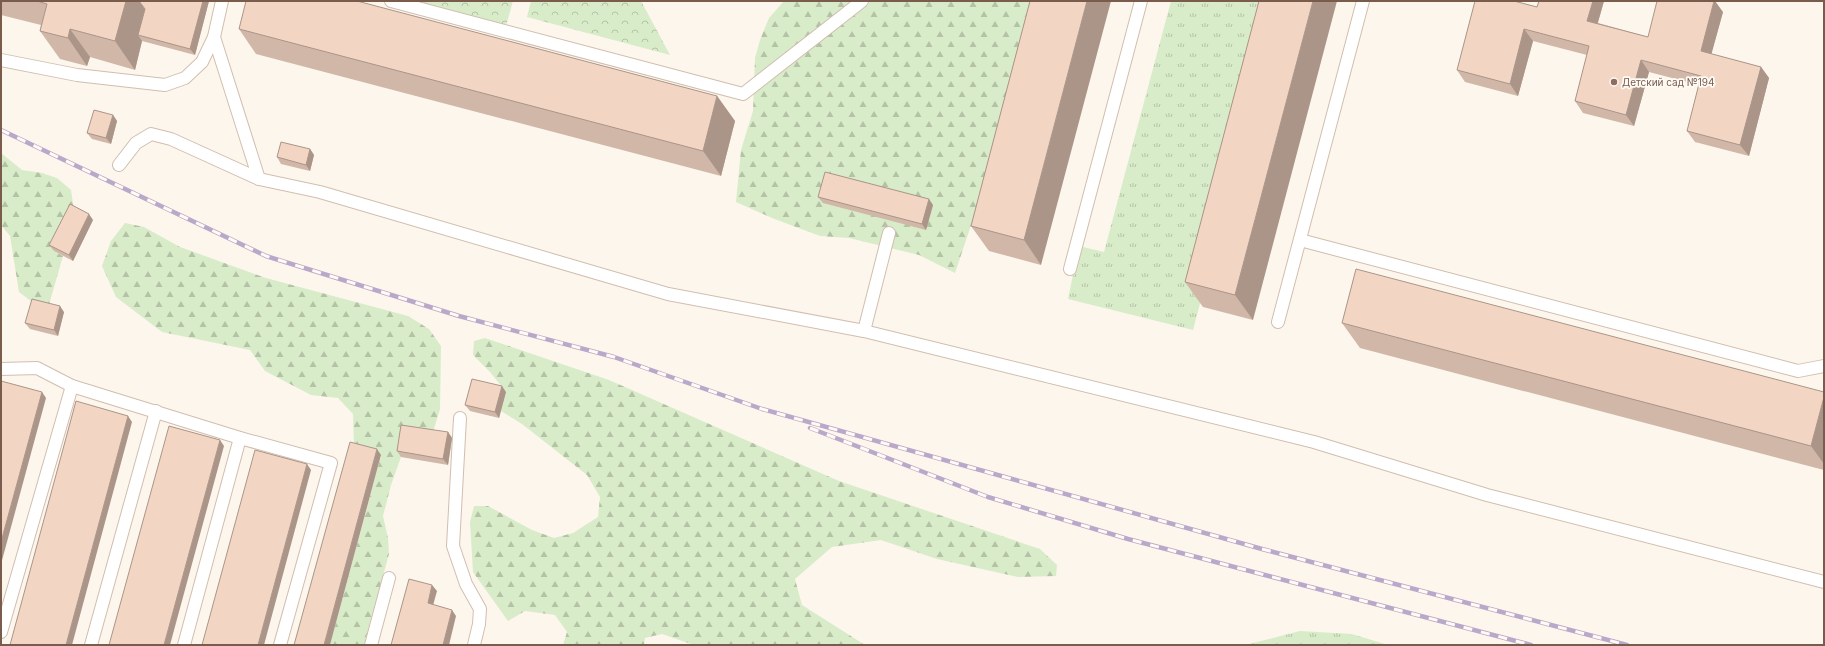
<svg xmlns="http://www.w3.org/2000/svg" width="1825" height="646" viewBox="0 0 1825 646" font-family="Inter,sans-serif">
<defs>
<pattern id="grass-tufts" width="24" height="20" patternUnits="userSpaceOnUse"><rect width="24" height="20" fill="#d8ecc9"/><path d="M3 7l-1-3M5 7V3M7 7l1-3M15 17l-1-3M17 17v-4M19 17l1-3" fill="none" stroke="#b4c2a5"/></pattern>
<pattern id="forest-firs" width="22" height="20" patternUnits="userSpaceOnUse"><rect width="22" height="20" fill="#d8ecc9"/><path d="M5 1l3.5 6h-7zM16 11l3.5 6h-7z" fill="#b4c2a5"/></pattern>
<pattern id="park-crowns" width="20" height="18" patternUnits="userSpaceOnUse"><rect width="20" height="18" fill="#d8ecc9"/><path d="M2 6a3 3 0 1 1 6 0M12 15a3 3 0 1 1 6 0" fill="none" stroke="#b4c2a5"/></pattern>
</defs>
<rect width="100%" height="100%" fill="#fdf6ec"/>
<g fill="url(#grass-tufts)">
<polygon points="1171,1 1280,1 1193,330 1068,299 1079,246 1104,252"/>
<polygon points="1300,631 1352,634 1388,645 1245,645"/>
</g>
<g fill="url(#forest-firs)">
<polygon points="784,1 1039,1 1016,91 955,273 919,255 849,238 820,236 772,218 736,202 741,150 753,111 755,58 760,40 769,18"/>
<polygon points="1,153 22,170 42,173 57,178 71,190 74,210 54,251 63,256 48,308 36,305 19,292 10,236 1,225"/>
<polygon points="125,223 144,227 180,247 266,278 408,316 429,329 441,346 440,409 432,435 405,431 401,457 391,485 383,516 388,538 389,554 364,645 330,645 381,456 354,448 353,414 338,398 311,395 265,371 250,350 162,332 116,297 102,266 111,241"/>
<polygon points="485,338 609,380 839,481 1040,549 1057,565 1056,576 1018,577 937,559 881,540 832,547 795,579 802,605 865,645 694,645 662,634 645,638 644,645 563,645 567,632 555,615 525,611 508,621 473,572 470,522 474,506 488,506 532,530 554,538 573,533 598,517 600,497 587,475 522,424 501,411 506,392 490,372 473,355 474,341"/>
</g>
<g fill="url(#park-crowns)">
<polygon points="410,1 513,1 506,26"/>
<polygon points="531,1 641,1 670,55 527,17"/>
</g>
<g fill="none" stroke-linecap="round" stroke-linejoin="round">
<defs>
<g id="lane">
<polyline points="391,1 743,94 862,1"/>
<polyline points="214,37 259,179"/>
<polyline points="1,60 77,75 165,85 185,78 202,62 214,37 222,1"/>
<polyline points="119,165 136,143 151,134 171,139 259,179 320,192 668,294 864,331 1314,442 1487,495 1824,582"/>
<polyline points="1300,240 1798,371 1824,366"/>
<polyline points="1070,269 1141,1"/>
<polyline points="1278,322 1363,1"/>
<polyline points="864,331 889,233"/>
<polyline points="1,369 37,368 72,386 240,438 331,463 280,645"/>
<polyline points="460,418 453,546 466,584 480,609 479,624 474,645"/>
<polyline points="1,632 72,386"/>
<polyline points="91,645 156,411"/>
<polyline points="184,645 240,438"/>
<polyline points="371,645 389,578"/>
</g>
</defs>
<use href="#lane" stroke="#d1beb0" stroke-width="14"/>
<use href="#lane" stroke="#fff" stroke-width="12"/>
<defs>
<g id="rail">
<polyline points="1,130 266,256 459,316 614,357 762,409 1262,549 1627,645"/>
<polyline points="810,428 988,497 1128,539 1531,645"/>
</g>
</defs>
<use href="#rail" stroke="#b9a8c9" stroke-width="4.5"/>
<use href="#rail" stroke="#fffaf3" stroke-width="3" stroke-dasharray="9" stroke-linecap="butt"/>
</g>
<g fill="#d1b7a8">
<polygon points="1,1 209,1 195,55 142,41 135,70 90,57 87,66 60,59 40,31 41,25 1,15"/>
<polygon points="1030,1 1041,265 989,251 971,226"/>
<polygon points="1259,1 1253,320 1203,307 1185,282"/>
<polygon points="1539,1 1604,1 1598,23 1648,37 1723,12 1711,54 1761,67 1769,78 1749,156 1695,142 1687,131 1699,85 1649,72 1634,126 1583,113 1575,101 1587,55 1533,41 1518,96 1465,82 1457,70 1537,7"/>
<polygon points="239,29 717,96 735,121 721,176 256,54"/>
<polygon points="113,115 117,121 111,144 92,139 87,133"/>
<polygon points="310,149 314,155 310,171 281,164 277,157"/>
<polygon points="818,197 933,205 926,230 823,203"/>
<polygon points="93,220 73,261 54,251 49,245"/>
<polygon points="64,312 58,336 30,329 25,323"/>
<polygon points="1342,323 1824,392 1824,470 1360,348"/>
<polygon points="506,392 499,418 470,411 465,405"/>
<polygon points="448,432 452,438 448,465 401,457 397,451"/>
</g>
<g fill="#aa9588">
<polygon points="126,1 139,1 149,15 138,35 142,41 135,70 115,41"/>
<polygon points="203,1 209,1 195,55 190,49"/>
<polygon points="1087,1 1111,1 1041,265 1024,240"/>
<polygon points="1313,1 1337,1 1253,320 1235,295"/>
<polygon points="1593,1 1604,1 1595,32 1587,21"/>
<polygon points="1714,1 1715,1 1723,12 1709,63 1701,51"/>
<polygon points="70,29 90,57 87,66 68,38"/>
<polygon points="1524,29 1533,41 1518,96 1510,84"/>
<polygon points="1641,60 1649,72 1634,126 1626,115"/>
<polygon points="1761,67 1769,78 1749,156 1740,145"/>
<polygon points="717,96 735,121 721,176 703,151"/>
<polygon points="113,115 117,121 111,144 106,138"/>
<polygon points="310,149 314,155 310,171 306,165"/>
<polygon points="929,199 933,205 926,230 922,224"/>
<polygon points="89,214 93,220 73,261 69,255"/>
<polygon points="60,306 64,312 58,336 54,330"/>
<polygon points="502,386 506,392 499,418 495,412"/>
<polygon points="42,392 46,398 1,564 1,542"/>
<polygon points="1824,397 1824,464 1811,446"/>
<polygon points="128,416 132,422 72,645 66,645"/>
<polygon points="448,432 452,438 448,465 443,459"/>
<polygon points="220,440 224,446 170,645 164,645"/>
<polygon points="377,449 381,455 330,645 324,645"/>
<polygon points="307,464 311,470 264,645 258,645"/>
<polygon points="432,585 437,591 432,609 428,603"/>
<polygon points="452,610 456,616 449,645 443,645"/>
</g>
<g fill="#f3d5c3" stroke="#aa9588">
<polygon points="37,1 126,1 115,41 70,29 68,38 40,31 47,4"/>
<polygon points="139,1 203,1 190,49 138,35 145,9"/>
<polygon points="246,1 357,1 717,96 703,151 239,29"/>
<polygon points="1030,1 1087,1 1024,240 971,226"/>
<polygon points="1259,1 1313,1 1235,295 1185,282"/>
<polygon points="1475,1 1514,1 1537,7 1539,1 1593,1 1587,21 1648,37 1657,1 1714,1 1701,51 1761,67 1740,145 1687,131 1701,76 1641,60 1626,115 1575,101 1589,46 1524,29 1510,84 1457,70"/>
<polygon points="94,110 113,115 106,138 87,133"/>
<polygon points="281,142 310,149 306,165 277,157"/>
<polygon points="825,172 929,199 922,224 818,197"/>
<polygon points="70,204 89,214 69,255 49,245"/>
<polygon points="1356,269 1824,392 1824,397 1811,446 1342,323"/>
<polygon points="32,299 60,306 54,330 25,323"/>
<polygon points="472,379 502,386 495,412 465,405"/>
<polygon points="1,381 42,392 1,542"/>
<polygon points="76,401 128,416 66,645 10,645"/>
<polygon points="401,425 448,432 443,459 397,451"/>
<polygon points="169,426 220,440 164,645 109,645"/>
<polygon points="350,442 377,449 324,645 294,645"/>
<polygon points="255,450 307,464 258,645 202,645"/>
<polygon points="409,579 432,585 428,603 452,610 443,645 391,645"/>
</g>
<circle fill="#8d6e63" stroke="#fffaf3" stroke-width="1.5" cx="1614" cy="82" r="4"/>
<g text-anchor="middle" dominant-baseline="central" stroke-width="3.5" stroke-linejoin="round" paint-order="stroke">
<g font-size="10" fill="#785e54" stroke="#fffaf3" text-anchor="start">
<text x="1622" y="82">Детский сад №194</text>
</g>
</g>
<rect width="1825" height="646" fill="none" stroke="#7a5c4d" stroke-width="4"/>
</svg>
